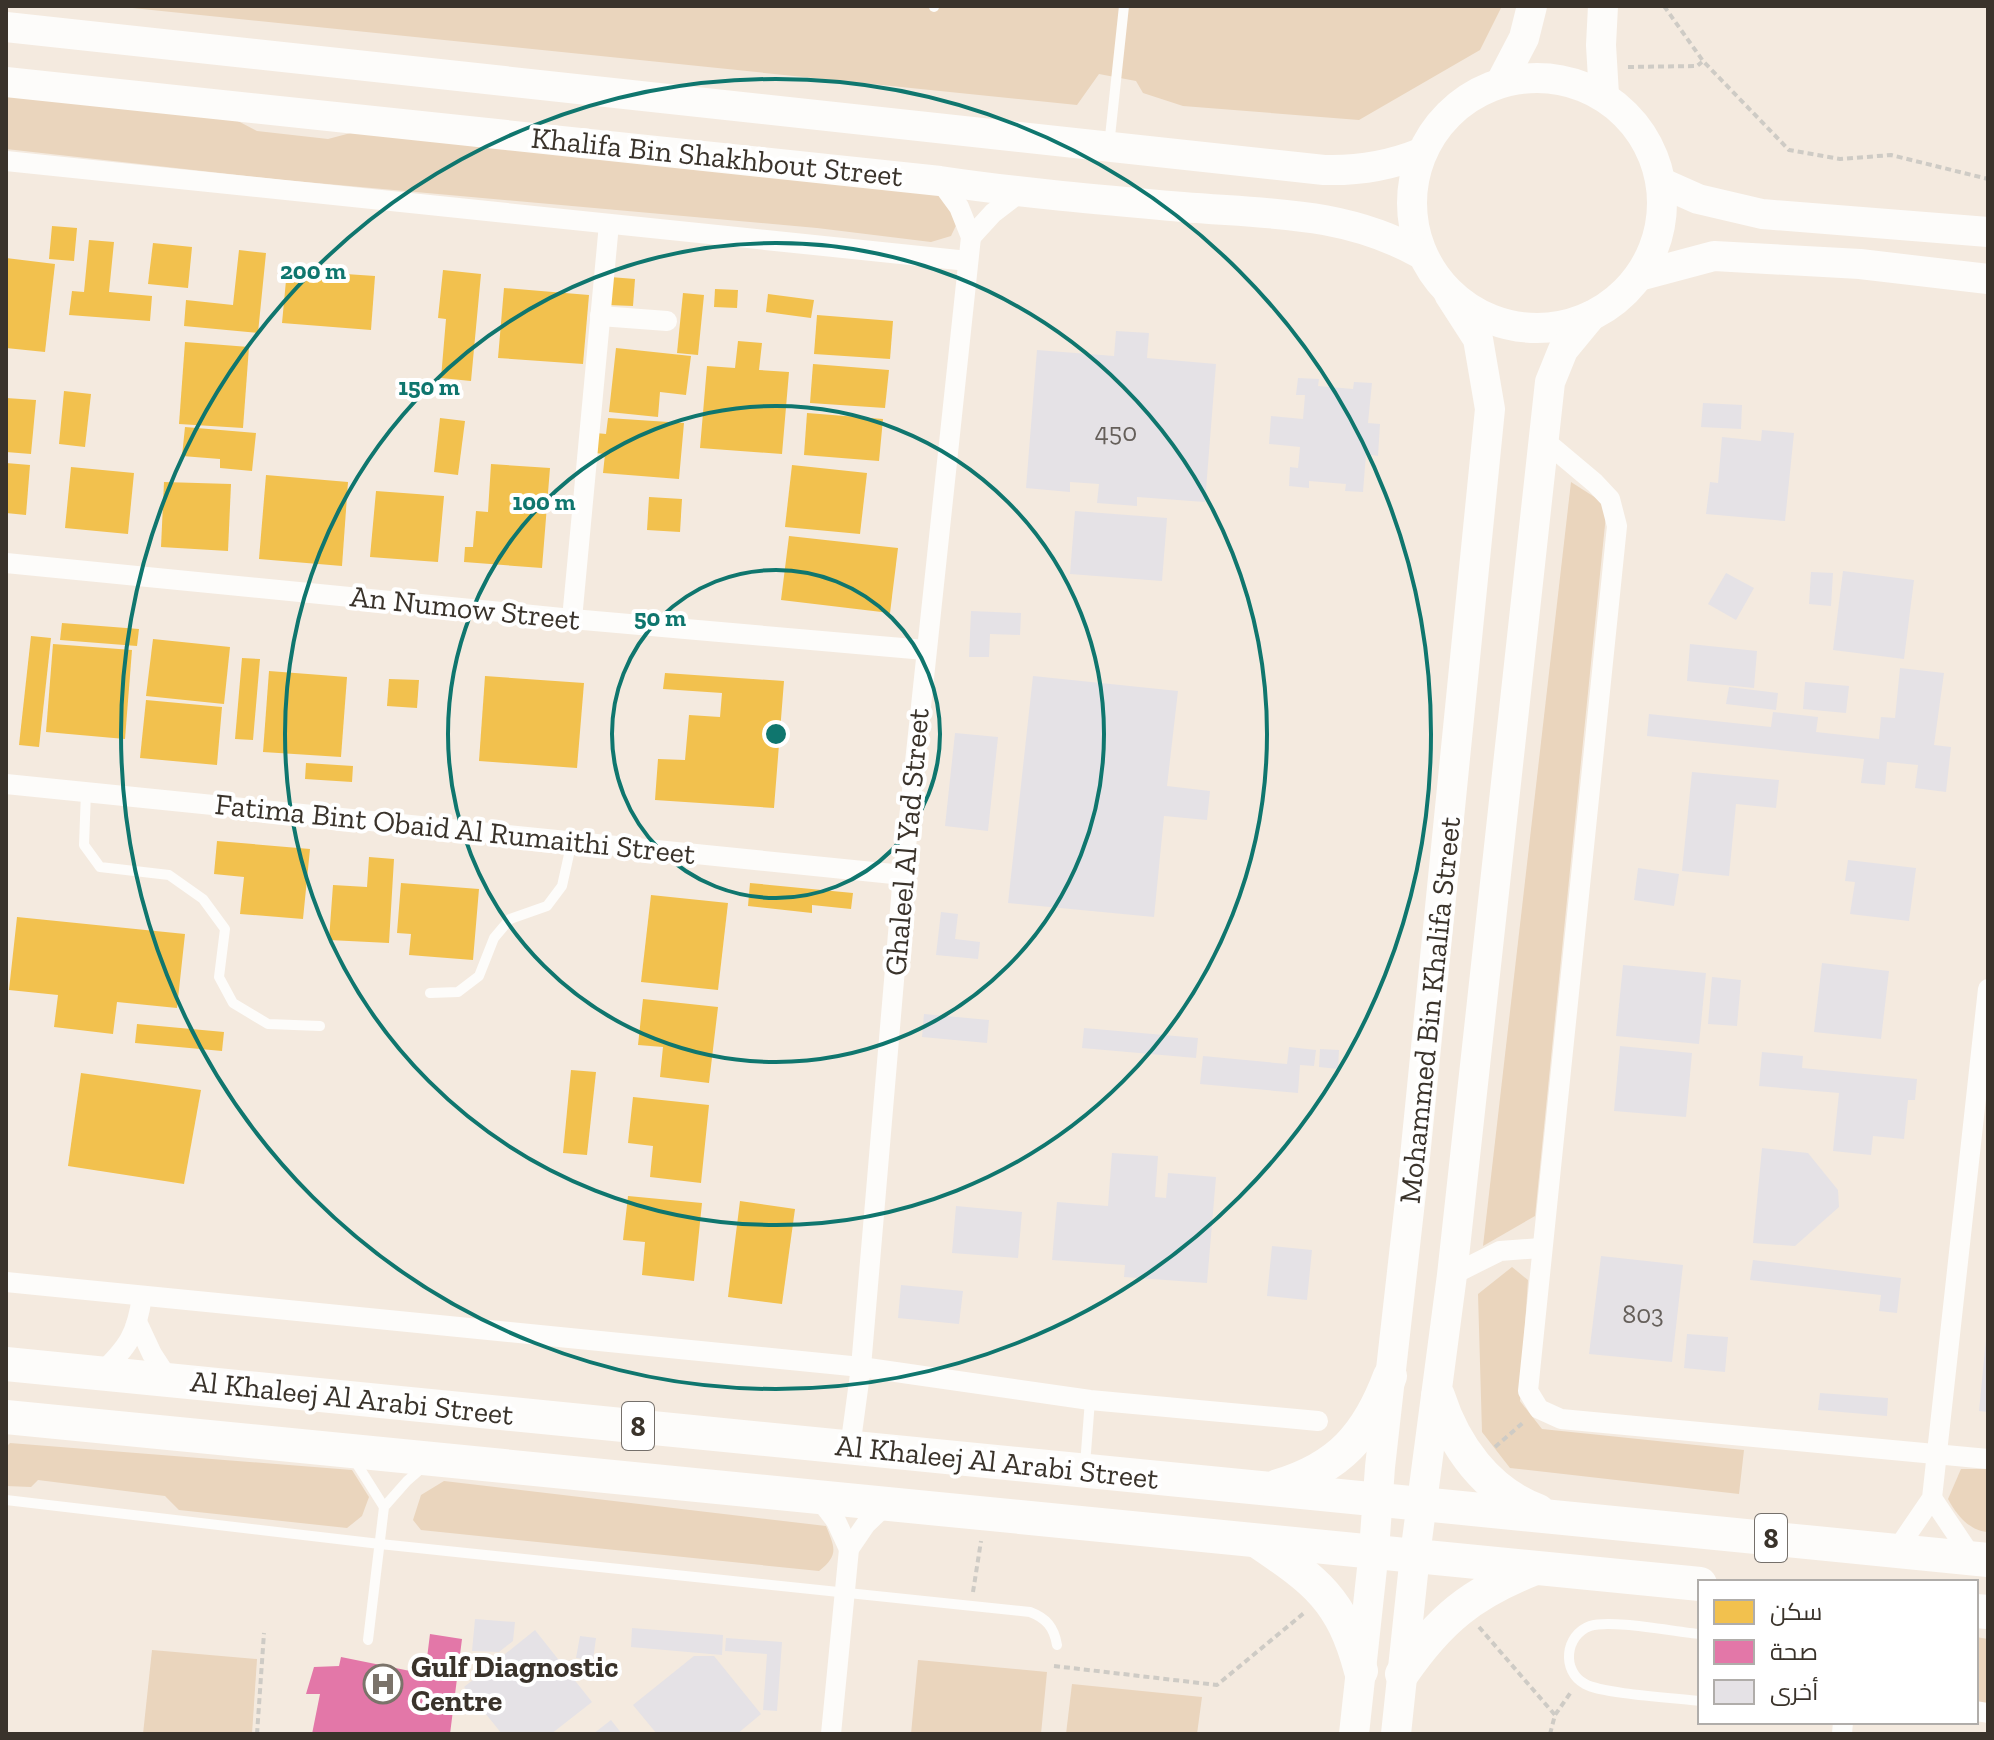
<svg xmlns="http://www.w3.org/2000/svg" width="1994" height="1740" viewBox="0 0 1994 1740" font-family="'Zilla Slab',Cairo,serif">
<rect width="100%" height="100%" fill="#f4eadf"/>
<g fill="#ead5bd">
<polygon points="113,6 1502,6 1480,50 1359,120 1183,106 1143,93 1136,81 1099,74 1077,105"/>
<polygon points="6,96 234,119 257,131 328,139 362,130 947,191 962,213 951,236 931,242 817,228 283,180 6,149"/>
<polygon points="1571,482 1607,505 1535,1216 1483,1246"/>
<polygon points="1512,1267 1528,1280 1520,1401 1542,1429 1744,1450 1739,1494 1510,1468 1482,1432 1478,1294"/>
<polygon points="10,1443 352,1470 369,1497 362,1516 347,1528 179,1510 165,1496 38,1480 31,1487 6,1486 6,1447"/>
<path d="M 1961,1469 L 1988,1469 L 1988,1532 C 1969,1531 1956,1514 1948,1499 Z"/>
<path d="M 444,1481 L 826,1526 C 835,1548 839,1555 819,1571 L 421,1530 L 413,1520 L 421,1495 Z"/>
<polygon points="1976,1637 1988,1639 1988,1713 1976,1712"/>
<polygon points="152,1650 257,1659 252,1734 143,1734"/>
<polygon points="918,1660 1047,1672 1041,1734 911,1734"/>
<polygon points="1072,1684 1202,1697 1197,1734 1066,1734"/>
</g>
<g fill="#f2c14e">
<polygon points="52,226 77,228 74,261 49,259"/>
<polygon points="89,240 114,242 109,292 152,296 150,321 69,315 72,291 84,292"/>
<polygon points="153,243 192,247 188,288 148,284"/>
<polygon points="239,250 266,253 258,333 184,326 186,300 233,305"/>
<polygon points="6,258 55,264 45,352 6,348"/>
<polygon points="287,270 375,276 371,330 282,323"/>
<polygon points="443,270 481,274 471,381 441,378 446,319 438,318"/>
<polygon points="610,277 635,279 633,306 608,305"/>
<polygon points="504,288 589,295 583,364 498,358"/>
<polygon points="715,289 738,290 737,308 714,307"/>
<polygon points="683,293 704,295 698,355 677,353"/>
<polygon points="768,294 814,300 811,318 766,312"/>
<polygon points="817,315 893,321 890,359 814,354"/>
<polygon points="738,341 762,343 759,370 789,372 782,454 700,448 707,366 735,368"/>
<polygon points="185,342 249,347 243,428 179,424"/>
<polygon points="616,348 691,356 686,395 660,392 658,417 609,412"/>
<polygon points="813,364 889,370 885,408 810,403"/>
<polygon points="64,391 91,394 85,447 59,444"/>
<polygon points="6,398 36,400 31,454 6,452"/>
<polygon points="807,413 883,419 879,461 804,455"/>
<polygon points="440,418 465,421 458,475 434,472"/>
<polygon points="608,418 684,423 679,479 603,473 605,454 594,453 596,433 606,434"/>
<polygon points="185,427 256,433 252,471 220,468 220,459 182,456"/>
<polygon points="6,463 30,465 26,515 6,513"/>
<polygon points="491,464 550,468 542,568 464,562 465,547 473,547 476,511 488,512"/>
<polygon points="792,465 867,473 860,534 785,527"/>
<polygon points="71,467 134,473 128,534 65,528"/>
<polygon points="266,475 348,482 342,566 259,559"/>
<polygon points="164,482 231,484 228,551 161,547"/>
<polygon points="376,491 444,496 438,562 370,557"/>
<polygon points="649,497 682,499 680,532 647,530"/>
<polygon points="789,536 898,548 890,613 781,600"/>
<polygon points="62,623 139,629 137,646 60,640"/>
<polygon points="31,636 51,638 39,747 19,745"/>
<polygon points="153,639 230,647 224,704 146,696"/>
<polygon points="53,644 132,650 125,739 46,732"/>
<polygon points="242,658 260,659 253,740 235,739"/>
<polygon points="269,671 347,677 341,757 263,752"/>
<polygon points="665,673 784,681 774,808 655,800 658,759 685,760 689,715 720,717 722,693 663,689"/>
<polygon points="485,676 584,683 577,768 479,761"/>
<polygon points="389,679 419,680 417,708 387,706"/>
<polygon points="146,700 222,707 217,765 140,758"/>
<polygon points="306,763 353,766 352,782 305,779"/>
<polygon points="217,841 310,849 303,919 240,914 244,877 214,874"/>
<polygon points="369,857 394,859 389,943 329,940 333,885 367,887"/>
<polygon points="401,883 479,889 473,960 409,955 411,934 397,933"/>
<polygon points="750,883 853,893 851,909 812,905 812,913 748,906"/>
<polygon points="651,895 728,903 718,990 641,982"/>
<polygon points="17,917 185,934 177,1008 117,1002 113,1034 54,1027 58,995 9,990"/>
<polygon points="643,999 718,1007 709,1083 660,1077 663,1047 638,1045"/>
<polygon points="137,1024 224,1032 222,1051 135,1043"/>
<polygon points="571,1070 596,1072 587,1155 563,1153"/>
<polygon points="81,1073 201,1090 184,1184 68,1166"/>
<polygon points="633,1097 709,1105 701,1183 650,1177 653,1146 628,1143"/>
<polygon points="628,1196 702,1203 694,1281 642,1275 645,1242 623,1240"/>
<polygon points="740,1201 795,1209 782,1304 728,1297"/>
</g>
<polygon fill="#e377a8" points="430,1634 462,1639 450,1734 312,1734 320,1694 306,1694 314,1667 339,1666 341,1657 425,1674"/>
<g fill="#e5e2e6">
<polygon points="1116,331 1149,333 1147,358 1216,364 1205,502 1137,497 1137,506 1097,503 1099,484 1070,482 1070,492 1026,488 1037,350 1114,356"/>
<polygon points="1298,378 1319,379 1318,386 1353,389 1354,382 1372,383 1368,423 1380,424 1378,456 1366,454 1363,492 1345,491 1346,484 1309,481 1309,488 1289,486 1290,467 1298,468 1300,447 1269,444 1271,416 1303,419 1305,395 1296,395"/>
<polygon points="1703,403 1742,405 1741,429 1701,427"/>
<polygon points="1762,430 1794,433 1785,521 1706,514 1710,482 1718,483 1722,437 1761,441"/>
<polygon points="1075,511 1167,518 1162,581 1070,574"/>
<polygon points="1843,571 1914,580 1904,659 1833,650"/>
<polygon points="1811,572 1833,573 1831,606 1809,604"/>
<polygon points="1726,573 1754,588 1736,620 1708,604"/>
<polygon points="971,611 1021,613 1020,635 990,634 989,657 969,657"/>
<polygon points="1690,644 1757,651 1754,688 1687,681"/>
<polygon points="1900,668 1944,673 1934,745 1951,747 1946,792 1915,788 1918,765 1887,762 1885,785 1861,783 1864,759 1647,736 1649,714 1771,727 1773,712 1818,717 1816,732 1879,739 1881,717 1895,718"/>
<polygon points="1033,676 1178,691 1167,786 1210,791 1207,820 1164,816 1154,917 1008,903"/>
<polygon points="1805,682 1849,686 1846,713 1803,709"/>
<polygon points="1729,687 1778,693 1776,710 1726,704"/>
<polygon points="955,733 998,737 988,831 945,826"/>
<polygon points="1692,772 1779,780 1776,808 1736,804 1729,876 1682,871"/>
<polygon points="1848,860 1916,868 1909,921 1850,914 1855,882 1845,881"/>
<polygon points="1638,868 1679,874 1674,906 1634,900"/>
<polygon points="941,912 958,914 955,939 980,942 978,959 936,955"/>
<polygon points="1822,963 1889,971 1881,1039 1814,1032"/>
<polygon points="1623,965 1706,973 1699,1044 1616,1036"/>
<polygon points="1712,977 1741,980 1737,1026 1708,1024"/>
<polygon points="924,1014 989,1020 987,1043 922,1037"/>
<polygon points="1084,1028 1198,1038 1196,1058 1082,1048"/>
<polygon points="1620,1046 1692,1053 1686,1117 1614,1111"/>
<polygon points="1289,1047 1316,1050 1314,1066 1300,1065 1298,1093 1200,1084 1203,1056 1287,1064"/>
<polygon points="1320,1049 1339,1050 1338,1069 1319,1067"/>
<polygon points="1762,1052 1803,1056 1802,1068 1917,1079 1915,1100 1908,1100 1904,1139 1873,1136 1871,1155 1833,1151 1839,1093 1759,1086"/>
<polygon points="1762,1148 1808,1153 1838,1190 1839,1207 1795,1246 1753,1243"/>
<polygon points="1112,1153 1158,1156 1155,1197 1166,1198 1168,1173 1216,1177 1207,1283 1124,1277 1125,1265 1052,1260 1057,1202 1108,1206"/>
<polygon points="956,1206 1022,1212 1018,1258 952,1253"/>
<polygon points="1272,1246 1312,1250 1307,1300 1267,1296"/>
<polygon points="1601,1256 1683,1265 1672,1362 1589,1354"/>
<polygon points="1753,1260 1901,1278 1897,1313 1879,1311 1881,1295 1750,1280"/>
<polygon points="901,1285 963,1291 959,1324 898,1318"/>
<polygon points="1687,1334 1728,1337 1725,1372 1684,1368"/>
<polygon points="1986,1339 1988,1339 1988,1412 1979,1411"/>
<polygon points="1820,1393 1888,1398 1887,1416 1818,1410"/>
<polygon points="475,1619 515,1622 513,1641 499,1652 472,1651"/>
<polygon points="632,1628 723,1635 722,1655 631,1647"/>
<polygon points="535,1630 592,1702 551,1734 502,1734 464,1687"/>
<polygon points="580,1636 596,1638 593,1660 576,1658"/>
<polygon points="726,1638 782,1642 777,1711 763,1710 767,1654 725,1651"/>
<polygon points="694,1656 714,1656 761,1714 737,1734 657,1734 633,1705"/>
<polygon points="611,1720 622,1734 593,1734"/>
</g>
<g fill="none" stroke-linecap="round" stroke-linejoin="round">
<g stroke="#cecbc5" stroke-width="4" stroke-dasharray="6 4" stroke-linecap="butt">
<polyline points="1664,6 1703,61 1789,150 1840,159 1891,155 1988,179"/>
<polyline points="1628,67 1697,66 1702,62"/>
<polyline points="1495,1447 1525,1421"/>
<polyline points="973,1592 981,1541"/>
<polyline points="1479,1627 1555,1715"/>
<polyline points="1054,1666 1217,1685 1304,1613"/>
<polyline points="257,1734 264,1633"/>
<polyline points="1550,1734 1555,1715 1571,1692"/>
</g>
<g stroke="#fdfcfa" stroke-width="10">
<polyline points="934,7 934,6"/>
<polyline points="1109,146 1124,6"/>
<polyline points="86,792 84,845 100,867 169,875 203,899 225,929 219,977 233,1003 268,1024 320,1026"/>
<polyline points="430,993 458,992 479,976 494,938 510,919 547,906 562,886 572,841"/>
<polyline points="355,1461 384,1507"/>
<polyline points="1085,1465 1090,1400"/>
<path d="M 6,1500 L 380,1544 L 1030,1612 C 1046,1618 1054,1627 1057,1645"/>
<path d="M 1700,1634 C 1675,1632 1611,1619 1590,1626 C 1565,1635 1561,1671 1585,1684 C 1603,1694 1676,1698 1700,1701"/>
<polyline points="368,1640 384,1507 407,1481 423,1467"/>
</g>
<g stroke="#fdfcfa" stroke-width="20">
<polyline points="6,161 968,261"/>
<polyline points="971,237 993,213 1019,193"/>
<polyline points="600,316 667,321"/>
<polyline points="1545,441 1595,483 1610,499 1617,526 1528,1391 1539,1409 1561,1419 1988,1459"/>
<polyline points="6,563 572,619 925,650"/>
<polyline points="572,619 609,224"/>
<polyline points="6,784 903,875"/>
<polyline points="1452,1275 1500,1251 1541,1248"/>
<polyline points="6,1282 861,1367 1090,1400 1318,1421"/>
<polyline points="138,1324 152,1354 169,1380"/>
<path d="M 101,1373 C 128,1347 137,1334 142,1296"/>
<polyline points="850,1448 861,1367 903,875 971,237 959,207 940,181"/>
<polyline points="817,1496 836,1521 849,1549"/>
<polyline points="1932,1498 1973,1559"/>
<polyline points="1896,1551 1932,1498 1988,989"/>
<polyline points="1976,1711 1988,1713"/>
<polyline points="831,1734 849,1549 866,1524 888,1503"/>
<polyline points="1842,1734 1843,1722"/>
</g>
<g stroke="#fdfcfa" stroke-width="30">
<polyline points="1603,6 1601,45 1604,95"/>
<path d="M 6,27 L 1324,170 C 1358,171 1389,166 1421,153"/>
<circle cx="1537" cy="203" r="125"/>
<path d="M 6,82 L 940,181 C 1021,193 1102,200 1183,207 C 1267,214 1345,211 1421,254"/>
<polyline points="1501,82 1524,38 1532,6"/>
<polyline points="1662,183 1698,199 1762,214 1988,232"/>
<polyline points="1639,276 1714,256 1860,264 1988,279"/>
<polyline points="1354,1734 1374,1550 1380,1467 1415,1157 1490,409 1478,339 1449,294"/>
<polyline points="1396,1734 1415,1555 1452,1275 1550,382 1563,350 1591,316"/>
</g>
<g stroke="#fdfcfa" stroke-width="34">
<polyline points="6,1364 1988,1560"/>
<path d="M 1438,1396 C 1454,1446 1487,1492 1538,1511"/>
<polyline points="6,1417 1700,1584"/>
<path d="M 1278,1486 C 1339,1468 1368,1435 1390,1376"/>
<path d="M 1257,1541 C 1316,1581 1342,1599 1361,1671"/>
<polyline points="1976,1611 1988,1612"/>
<path d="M 1402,1674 C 1439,1620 1472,1593 1533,1569"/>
</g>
</g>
<g fill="none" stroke="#0f766e" stroke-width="4">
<circle cx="776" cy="734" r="164"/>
<circle cx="776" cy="734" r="328"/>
<circle cx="776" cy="734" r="491"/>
<circle cx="776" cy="734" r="655"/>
</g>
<defs>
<symbol id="hospital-ring" viewBox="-11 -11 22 22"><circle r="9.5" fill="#fff" stroke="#7b736a" stroke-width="1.5"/><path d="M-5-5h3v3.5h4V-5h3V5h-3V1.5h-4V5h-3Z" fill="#7b736a"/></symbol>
</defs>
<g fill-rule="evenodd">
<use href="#hospital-ring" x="361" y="1662" width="44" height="44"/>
</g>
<g text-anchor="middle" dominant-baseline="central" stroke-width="8" stroke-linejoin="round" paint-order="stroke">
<g font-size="26" fill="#655f5a">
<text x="1116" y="432">450</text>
<text x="1643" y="1314">803</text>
</g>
<g fill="#fff" stroke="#75706b" stroke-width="2">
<rect x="622" y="1402" width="32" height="48" rx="6"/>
<rect x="1755" y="1514" width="32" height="48" rx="6"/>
</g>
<g font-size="28" font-weight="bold" fill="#3a332b">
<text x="638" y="1426">8</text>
<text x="1771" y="1538">8</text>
</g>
<g font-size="30" fill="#3a332b" stroke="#fff">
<text transform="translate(717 157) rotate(6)">Khalifa Bin Shakhbout Street</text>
<text transform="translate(465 608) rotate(6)">An Numow Street</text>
<text transform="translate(455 829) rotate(6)">Fatima Bint Obaid Al Rumaithi Street</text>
<text transform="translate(907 842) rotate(-85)">Ghaleel Al Yad Street</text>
<text transform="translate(1430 1010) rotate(-84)">Mohammed Bin Khalifa Street</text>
<text transform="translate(352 1398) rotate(6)">Al Khaleej Al Arabi Street</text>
<text transform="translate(997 1462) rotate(6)">Al Khaleej Al Arabi Street</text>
</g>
<g font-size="30" font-weight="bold" fill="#3a332b" stroke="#fff" text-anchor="start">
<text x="411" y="1667">Gulf Diagnostic<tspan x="411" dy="34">Centre</tspan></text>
</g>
</g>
<circle cx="776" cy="734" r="12" fill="#0f766e" stroke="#fff" stroke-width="4"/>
<g font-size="24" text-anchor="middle" font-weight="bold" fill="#0f766e" stroke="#fff" stroke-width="8" stroke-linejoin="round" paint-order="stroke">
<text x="313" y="279">200 m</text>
<text x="429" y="395">150 m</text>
<text x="544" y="510">100 m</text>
<text x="660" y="626">50 m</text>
</g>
<rect width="1994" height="1740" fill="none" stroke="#3a332b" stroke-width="16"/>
<rect x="1698" y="1580" width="280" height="144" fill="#ffffff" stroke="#b0adaa" stroke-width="2"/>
<rect x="1714" y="1600" width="40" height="24" fill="#f2c14e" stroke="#b0adaa" stroke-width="2"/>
<text x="1770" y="1620" font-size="24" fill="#3a332b">سكن</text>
<rect x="1714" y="1640" width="40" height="24" fill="#e377a8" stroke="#b0adaa" stroke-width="2"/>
<text x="1770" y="1660" font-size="24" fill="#3a332b">صحة</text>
<rect x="1714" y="1680" width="40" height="24" fill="#e5e2e6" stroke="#b0adaa" stroke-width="2"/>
<text x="1770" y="1700" font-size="24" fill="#3a332b">أخرى</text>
</svg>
